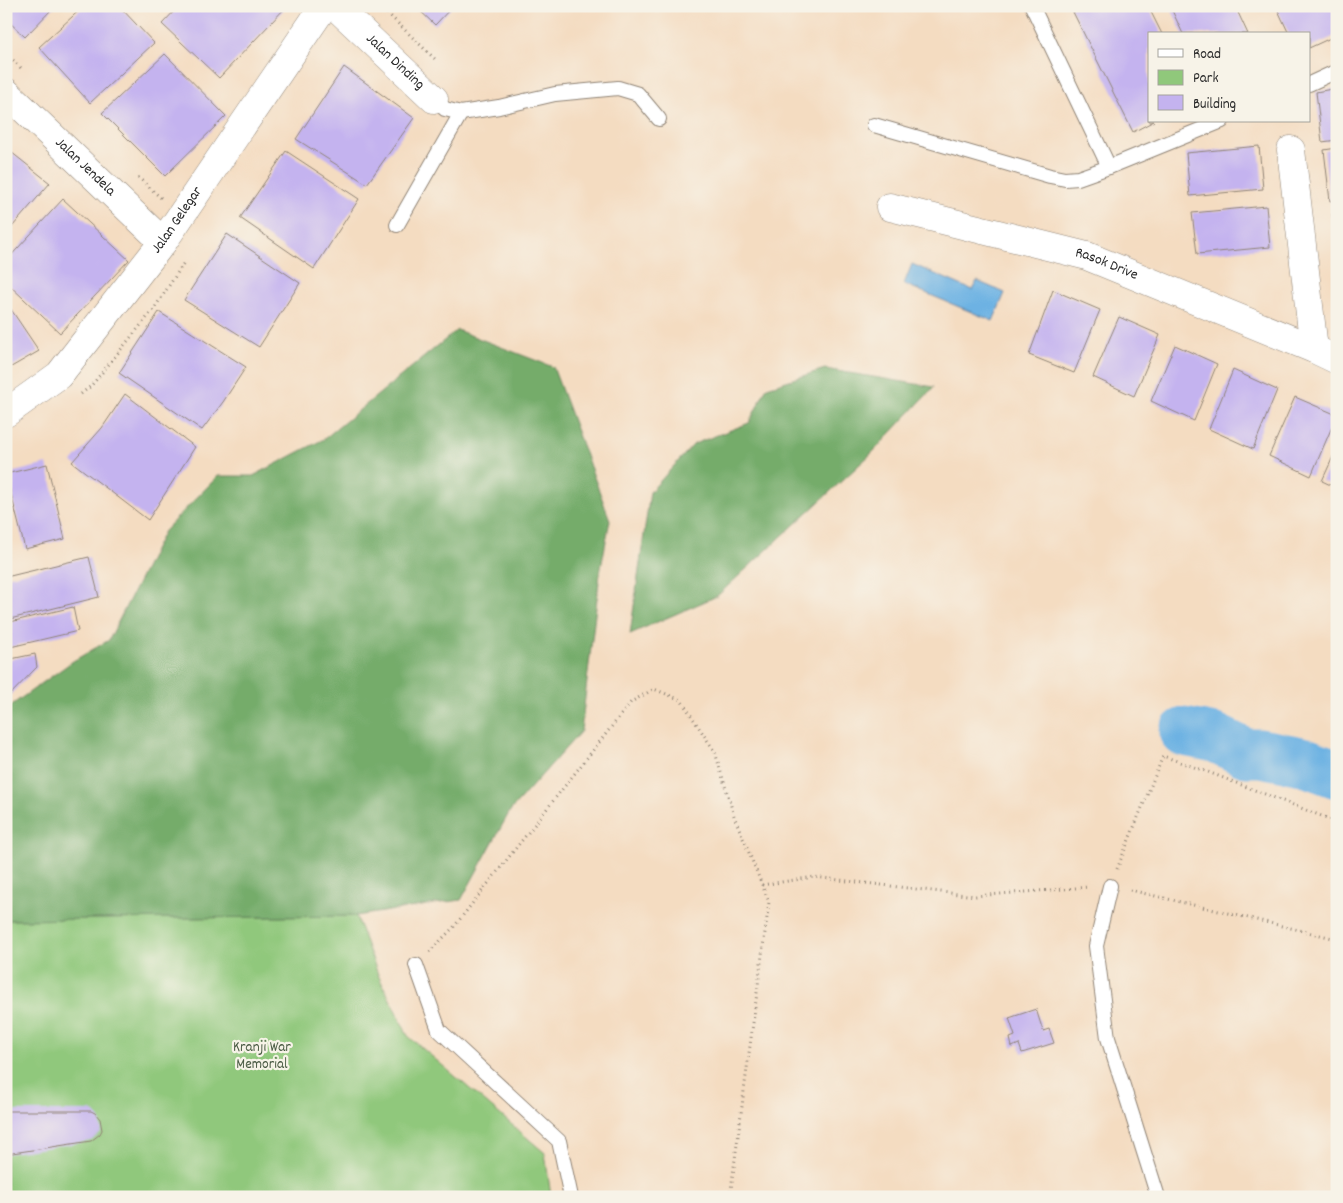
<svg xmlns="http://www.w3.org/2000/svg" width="1343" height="1203" viewBox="0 0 1343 1203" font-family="Dekko,sans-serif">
<rect width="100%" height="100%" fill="#f7f3e8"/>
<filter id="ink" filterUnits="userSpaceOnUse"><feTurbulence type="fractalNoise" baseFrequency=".02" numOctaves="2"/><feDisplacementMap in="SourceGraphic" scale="10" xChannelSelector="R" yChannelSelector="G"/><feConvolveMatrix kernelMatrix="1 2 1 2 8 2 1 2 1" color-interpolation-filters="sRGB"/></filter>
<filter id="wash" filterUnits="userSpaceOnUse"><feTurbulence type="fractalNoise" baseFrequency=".0096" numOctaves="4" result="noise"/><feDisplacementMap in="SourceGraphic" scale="20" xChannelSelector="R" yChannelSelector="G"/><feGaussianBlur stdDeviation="1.12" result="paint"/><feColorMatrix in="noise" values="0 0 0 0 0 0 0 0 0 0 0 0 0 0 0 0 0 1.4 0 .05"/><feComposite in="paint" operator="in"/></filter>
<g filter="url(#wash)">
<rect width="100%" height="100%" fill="#f4dcc1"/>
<polygon fill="#90c87b" stroke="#5e7a53" points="356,916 379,977 408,1036 545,1153 551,1197 6,1197 6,920"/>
<g fill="#74ac6b" stroke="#506c4b">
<polygon points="457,330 553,367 610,520 600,573 581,731 510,811 461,900 356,916 6,920 6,709 73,661 109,640 164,531 218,476 253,476 324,439"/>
<polygon points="825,369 934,387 872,453 717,596 630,634 650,492 694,444 749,423 767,387"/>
</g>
<polygon fill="#6db2e3" stroke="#4c6e87" points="912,264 972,290 977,281 1005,293 993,321 904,284"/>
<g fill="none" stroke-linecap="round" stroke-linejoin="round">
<polyline stroke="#6db2e3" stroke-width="49" points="1184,732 1215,738 1246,753 1260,753 1302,761 1337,774"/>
</g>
<g id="blocks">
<g fill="#c4b3ef">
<polygon points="6,6 55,6 25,37 6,19"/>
<polygon points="84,6 119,6 154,43 90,103 39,47"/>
<polygon points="179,6 287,6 219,78 162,24"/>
<polygon points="415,6 453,6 435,25"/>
<polygon points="1070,6 1148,6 1162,34 1149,34 1149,121 1154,121 1133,132"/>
<polygon points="1170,6 1235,6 1248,34 1183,34"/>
<polygon points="1276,6 1337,6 1337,35 1309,48 1309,34 1289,34"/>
<polygon points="165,54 226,116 165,176 102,113"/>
<polygon points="344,67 414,118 367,184 296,139"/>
<polygon points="1337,88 1337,140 1322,142 1316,92"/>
<polygon points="1259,146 1263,189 1190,196 1186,153"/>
<polygon points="6,148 50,183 6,234"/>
<polygon points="1337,148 1337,200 1330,201 1324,150"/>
<polygon points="286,151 359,199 314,269 240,218"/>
<polygon points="63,199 129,260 60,333 6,282 6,261"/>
<polygon points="1266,206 1270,247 1197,254 1192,213"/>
<polygon points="1337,213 1337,242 1335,242 1332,214"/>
<polygon points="227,234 300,283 259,347 184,300"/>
<polygon points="1053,290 1100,310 1074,373 1029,355"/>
<polygon points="6,302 39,351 6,370"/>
<polygon points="159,312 246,367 223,402 202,430 119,373"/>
<polygon points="1119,317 1160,335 1134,396 1093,377"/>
<polygon points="1175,345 1217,364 1194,421 1151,401"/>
<polygon points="1233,370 1277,390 1253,449 1209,429"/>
<polygon points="125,394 195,447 148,520 72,462 102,428"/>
<polygon points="1295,397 1337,415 1311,476 1269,456"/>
<polygon points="1337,448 1337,488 1322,481"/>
<polygon points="47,464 65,539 25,549 6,474"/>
<polygon points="89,557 99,597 6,620 6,577"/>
<polygon points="73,607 78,631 6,648 6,623"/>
<polygon points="35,654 37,667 6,699 6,660"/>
<polygon points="1036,1009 1043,1031 1049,1029 1054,1043 1022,1053 1019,1044 1012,1047 1010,1038 1015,1036 1009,1018"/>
<polygon points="6,1111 91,1111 95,1113 100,1119 102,1130 100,1134 91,1141 6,1154"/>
</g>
</g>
</g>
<g filter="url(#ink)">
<use href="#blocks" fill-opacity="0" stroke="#908476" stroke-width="1"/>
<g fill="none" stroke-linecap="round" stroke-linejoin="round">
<defs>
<g id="lane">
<polyline points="1032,6 1109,167"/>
<polyline points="1309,84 1337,71"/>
<polyline points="434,99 445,109 461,113 499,107 555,94 618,88 638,94 659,119"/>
<polyline points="874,125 1050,176 1065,179 1078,178 1109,167 1222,121"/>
<polyline points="397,225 461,113"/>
<polyline points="1110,886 1096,946 1108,1038 1158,1197"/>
<polyline points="416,965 439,1030 559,1141 571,1197"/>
</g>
<g id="street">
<path id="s1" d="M 335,6 L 434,99"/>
<path id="s2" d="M 6,92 L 163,242"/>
<polyline points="1291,150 1314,349"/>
<path id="s3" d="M 890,207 L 1087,256 L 1314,349 L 1337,360"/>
<path id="s4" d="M 6,413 L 59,375 L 163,242 L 324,6"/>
</g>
</defs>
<use href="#lane" stroke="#908476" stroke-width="16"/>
<use href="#street" stroke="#908476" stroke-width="29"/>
<g stroke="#908476" stroke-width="3" stroke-dasharray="1 4" stroke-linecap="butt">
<polyline points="380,6 437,61"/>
<polyline points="6,53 22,69"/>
<polyline points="138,177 161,198"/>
<polyline points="81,394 91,386 154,309 185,261"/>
<polyline points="1117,869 1163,756 1208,772 1337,822"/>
<polyline points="762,885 814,877 975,896 1089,887"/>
<polyline points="1130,890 1337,939"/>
<polyline points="429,952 453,928 631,702 654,689 681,700 715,752 734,816 769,902 730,1197"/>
</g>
<use href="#lane" stroke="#fff" stroke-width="14"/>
<use href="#street" stroke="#fff" stroke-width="28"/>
</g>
</g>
<g text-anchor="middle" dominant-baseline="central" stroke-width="4.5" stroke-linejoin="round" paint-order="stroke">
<g font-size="15" fill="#2b2b2b" stroke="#f7f3e8">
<text stroke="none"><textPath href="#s1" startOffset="82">Jalan Dinding</textPath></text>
<text stroke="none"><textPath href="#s2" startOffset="109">Jalan Jendela</textPath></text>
<text stroke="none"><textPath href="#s4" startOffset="260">Jalan Gelegar</textPath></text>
<text stroke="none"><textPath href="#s3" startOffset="224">Rasok Drive</textPath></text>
</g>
<g font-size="15" fill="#495a43" stroke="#f7f3e8">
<text x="262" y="1048">Kranji War<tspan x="262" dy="17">Memorial</tspan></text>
</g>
</g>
<rect width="1343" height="1203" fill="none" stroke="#f7f3e8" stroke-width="25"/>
<rect x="1148" y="32" width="162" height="90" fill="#f7f3e8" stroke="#a5a39c"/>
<rect x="1158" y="49" width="25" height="8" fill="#ffffff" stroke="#a5a39c"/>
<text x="1193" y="58" font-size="15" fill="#2b2b2b">Road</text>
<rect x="1158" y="70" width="25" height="15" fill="#90c87b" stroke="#a5a39c"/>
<text x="1193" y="82" font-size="15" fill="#2b2b2b">Park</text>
<rect x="1158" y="95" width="25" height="15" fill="#c4b3ef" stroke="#a5a39c"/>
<text x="1193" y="108" font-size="15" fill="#2b2b2b">Building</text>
</svg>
